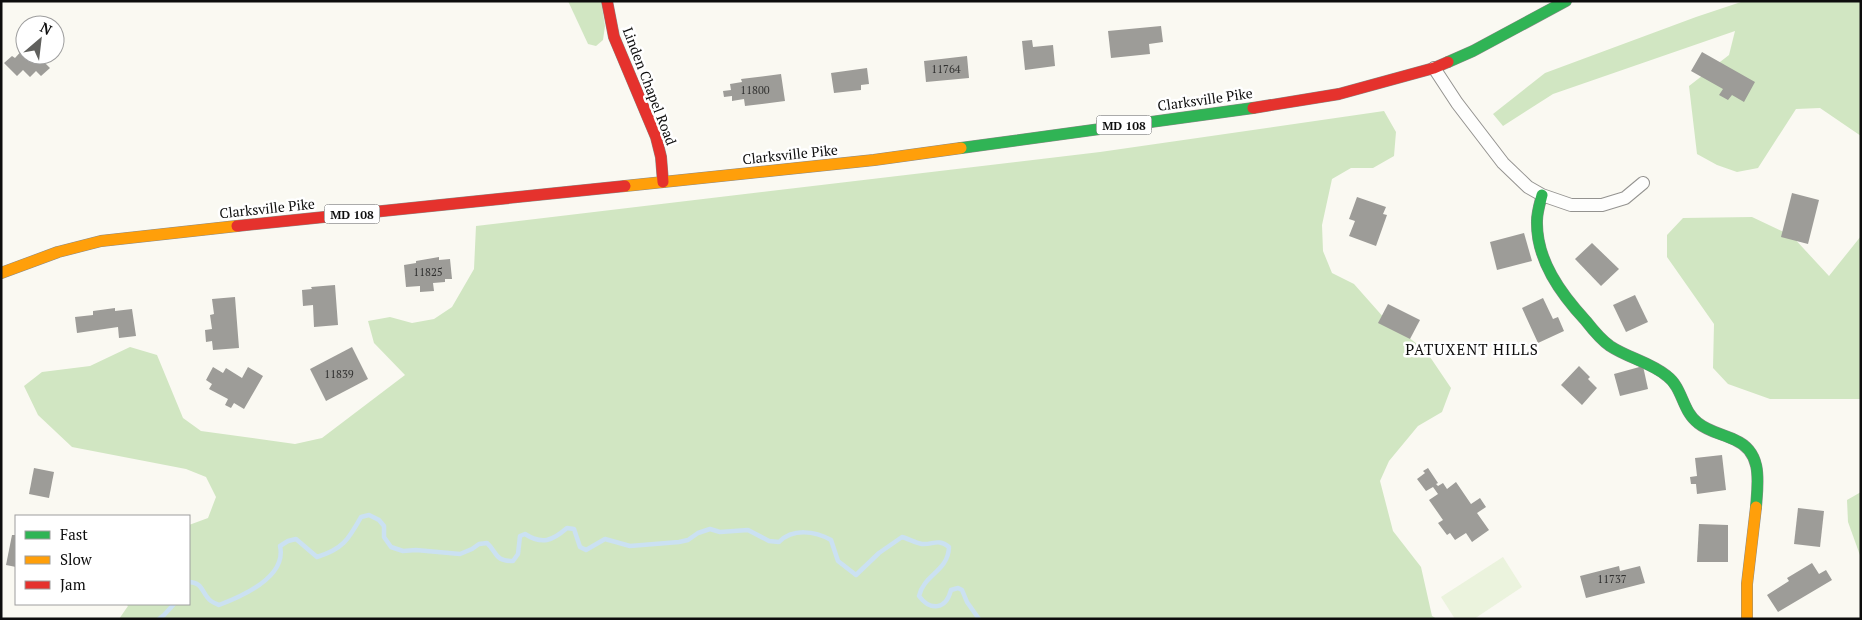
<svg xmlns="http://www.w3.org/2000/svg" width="1862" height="620" viewBox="0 0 1862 620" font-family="'PT Serif',serif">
<rect width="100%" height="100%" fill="#faf9f2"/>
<g fill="#d1e6c2">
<polygon points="568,1 601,1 605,26 603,40 596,46 588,44"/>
<polygon points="1744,1 1861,1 1861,136 1820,108 1796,109 1758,168 1737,172 1717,165 1697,154 1689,86 1729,55 1735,31 1553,94 1503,126 1493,114 1545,73 1696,17"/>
<polygon points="1384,111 1396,132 1394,156 1373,168 1351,168 1332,179 1322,225 1323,251 1332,273 1354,284 1385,319 1426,351 1451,388 1442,412 1418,426 1389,461 1380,481 1393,531 1421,567 1432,616 1437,619 119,619 128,606 126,604 189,604 189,525 208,518 216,497 206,477 186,469 72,447 38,415 24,386 42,372 90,366 130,347 157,355 183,418 201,431 295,444 322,438 405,375 374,343 368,321 390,317 412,323 434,319 452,307 474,269 476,226 1100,152"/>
<polygon points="1752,217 1792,236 1829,276 1861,236 1861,399 1770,399 1728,384 1713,368 1714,324 1667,257 1667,235 1683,218"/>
<polygon points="1861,492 1861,558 1848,522 1847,500"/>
</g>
<polygon fill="#ebf3dd" points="1503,557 1522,587 1474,619 1455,619 1441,597"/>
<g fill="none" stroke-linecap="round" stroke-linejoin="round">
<g stroke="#cbe1f2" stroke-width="4.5">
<path d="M 189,582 C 203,582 202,594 211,601 C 214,603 216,604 219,605 C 243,596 287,577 280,546 L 288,541 L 296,539 L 317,557 C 343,549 348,540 361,517 L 369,515 L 379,520 L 384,526 L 384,537 L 391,547 L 403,551 L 416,550 L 460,554 L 472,549 L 479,544 L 487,543 C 498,553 494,561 513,561 L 518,554 L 520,536 L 525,534 C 542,545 552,541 567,528 L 574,529 L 580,547 L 586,550 L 605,539 L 630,546 L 679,542 L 688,540 L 698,533 L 710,529 L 720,532 L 748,530 L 769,541 L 779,542 C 793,528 815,531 831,540 L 838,561 L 856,575 L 879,553 L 902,537 C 909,539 916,543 922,544 C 933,545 938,538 949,547 C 948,572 924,574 919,596 C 930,611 946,610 951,590 L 958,588 L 962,590 L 967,602 L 979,619"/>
<polyline points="159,619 164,615 174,604"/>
</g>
</g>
<g fill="#9d9c98">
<polygon points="1161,26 1163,42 1149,44 1150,54 1111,58 1108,31"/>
<polygon points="1032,40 1033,47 1053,45 1055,66 1025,70 1022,41"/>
<polygon points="25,47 25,55 53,55 45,63 50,68 41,76 36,71 30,77 23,70 17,76 4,63 12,56 15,58"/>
<polygon points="1702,52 1755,82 1744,102 1732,95 1728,100 1719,95 1723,89 1691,71"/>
<polygon points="967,56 969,78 926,82 924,61"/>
<polygon points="867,68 869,84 861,85 861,90 834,93 831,73"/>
<polygon points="781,74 785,101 745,106 744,99 732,101 732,96 724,97 723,91 731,90 730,84 742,82 741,79"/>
<polygon points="1792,193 1819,200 1808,244 1781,237"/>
<polygon points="1357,197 1386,207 1383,214 1387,215 1376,246 1349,236 1355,221 1349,219"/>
<polygon points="1524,233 1532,261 1497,270 1490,242"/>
<polygon points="1592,243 1619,269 1601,286 1575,259"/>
<polygon points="439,257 439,260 450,259 452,279 445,279 445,282 433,283 434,291 420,292 420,286 406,287 404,265 416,263 416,261"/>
<polygon points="335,285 338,325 314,327 313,305 303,306 302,290 312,289 311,287"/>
<polygon points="1635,295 1648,322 1626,332 1613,305"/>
<polygon points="235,297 239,348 213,350 212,341 206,342 205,330 212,329 210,315 214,314 212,299"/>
<polygon points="1543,298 1553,319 1558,317 1564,331 1538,343 1522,308"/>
<polygon points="1388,304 1420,320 1410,339 1378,323"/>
<polygon points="115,308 115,311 132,309 136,336 119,338 118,327 77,333 75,317 93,315 93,311"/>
<polygon points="352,347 368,379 326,401 310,369"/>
<polygon points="1579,366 1590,377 1588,379 1597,388 1582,405 1561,385"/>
<polygon points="1643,366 1648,389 1620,396 1614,374"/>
<polygon points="213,367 223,373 226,368 242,378 248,367 263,376 244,409 234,403 231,408 225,405 228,399 209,389 212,384 206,380"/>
<polygon points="1722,455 1726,490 1697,494 1696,484 1691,484 1690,477 1697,476 1695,458"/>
<polygon points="34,468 54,472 49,498 29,494"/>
<polygon points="1428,468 1438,483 1436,484 1438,486 1443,483 1447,489 1456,482 1471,504 1480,498 1486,507 1477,513 1489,530 1472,542 1466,533 1455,540 1450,533 1447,535 1438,523 1443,520 1429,500 1438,494 1433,487 1426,491 1417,479 1425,473 1423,471"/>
<polygon points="1798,508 1824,511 1820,547 1794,544"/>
<polygon points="1699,524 1728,525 1728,562 1697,562"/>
<polygon points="12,535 16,535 16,567 6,565"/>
<polygon points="1812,563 1819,574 1826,570 1832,580 1778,612 1767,595 1789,581 1787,578"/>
<polygon points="1619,566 1620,571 1640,566 1645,583 1586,598 1580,576"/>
</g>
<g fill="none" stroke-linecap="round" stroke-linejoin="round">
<defs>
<polyline id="street" points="1434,68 1457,103 1503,163 1528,187 1542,195 1571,205 1602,205 1625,198 1643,183"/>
<g id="fast">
<polyline points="1448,62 1473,51 1566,1"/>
<polyline points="961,148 1253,108"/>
<path d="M 1542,195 C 1540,203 1537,212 1537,221 C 1536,260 1561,294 1586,321 C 1593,330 1600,339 1610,346 C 1628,358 1650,362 1667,376 C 1683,388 1682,411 1698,423 C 1709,432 1723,434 1735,440 C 1763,452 1758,482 1756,507"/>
</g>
<g id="slow">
<polyline points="625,186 874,160 961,148"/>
<polyline points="1,273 58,252 101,241 237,226"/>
<polyline points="1747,619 1747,584 1756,507"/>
</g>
<g id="jam">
<polyline points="607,1 614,37 656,137 661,157 663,182"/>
<polyline points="1253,108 1339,94 1434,68 1448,62"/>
<polyline points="237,226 625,186"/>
</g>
</defs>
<use href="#street" stroke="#949390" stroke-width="14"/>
<use href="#fast" stroke="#8a8a87" stroke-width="12"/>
<use href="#slow" stroke="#8a8a87" stroke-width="12"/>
<use href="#jam" stroke="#8a8a87" stroke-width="12"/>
<use href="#street" stroke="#fefefd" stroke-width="12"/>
<use href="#fast" stroke="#30b455" stroke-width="11"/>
<use href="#slow" stroke="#ff9f0a" stroke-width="11"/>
<use href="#jam" stroke="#e5322d" stroke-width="11"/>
</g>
<g text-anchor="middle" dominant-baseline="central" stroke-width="5" stroke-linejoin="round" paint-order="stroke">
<g font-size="11" fill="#313130">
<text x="946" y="69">11764</text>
<text x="755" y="90">11800</text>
<text x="428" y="272">11825</text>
<text x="339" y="374">11839</text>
<text x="1612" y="579">11737</text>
</g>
<g fill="#fff" stroke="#565656" stroke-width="1">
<rect x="1096.5" y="115.5" width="55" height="19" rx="4"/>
<rect x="324.5" y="204.5" width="55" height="19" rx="4"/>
</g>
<g font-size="12" font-weight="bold" fill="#0d0d0d">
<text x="1124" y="125">MD 108</text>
<text x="352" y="214">MD 108</text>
</g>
<g font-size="14" fill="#0d0d0d" stroke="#fff">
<text transform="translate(650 86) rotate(69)">Linden Chapel Road</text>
<text transform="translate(1205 99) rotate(-8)">Clarksville Pike</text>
<text transform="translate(790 154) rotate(-6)">Clarksville Pike</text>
<text transform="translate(267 208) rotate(-6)">Clarksville Pike</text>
</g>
<g font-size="15" letter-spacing="1" fill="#0d0d0d" stroke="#fff">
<text x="1472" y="349">PATUXENT HILLS</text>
</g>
</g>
<rect width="1862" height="620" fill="none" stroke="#0d0d0d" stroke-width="5"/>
<rect x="15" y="515" width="175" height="90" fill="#ffffff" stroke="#9e9e9e"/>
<rect x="25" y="531" width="25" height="8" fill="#30b455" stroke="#9e9e9e"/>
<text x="60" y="540" font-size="15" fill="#0d0d0d">Fast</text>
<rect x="25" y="556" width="25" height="8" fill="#ff9f0a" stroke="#9e9e9e"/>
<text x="60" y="565" font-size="15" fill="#0d0d0d">Slow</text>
<rect x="25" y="581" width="25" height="8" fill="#e5322d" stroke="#9e9e9e"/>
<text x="60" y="590" font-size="15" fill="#0d0d0d">Jam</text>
<g transform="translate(40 40) rotate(28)"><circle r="24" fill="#ffffff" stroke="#9e9e9e"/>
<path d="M0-4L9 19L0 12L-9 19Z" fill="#60605d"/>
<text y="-8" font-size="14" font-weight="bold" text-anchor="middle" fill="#0d0d0d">N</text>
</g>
</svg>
